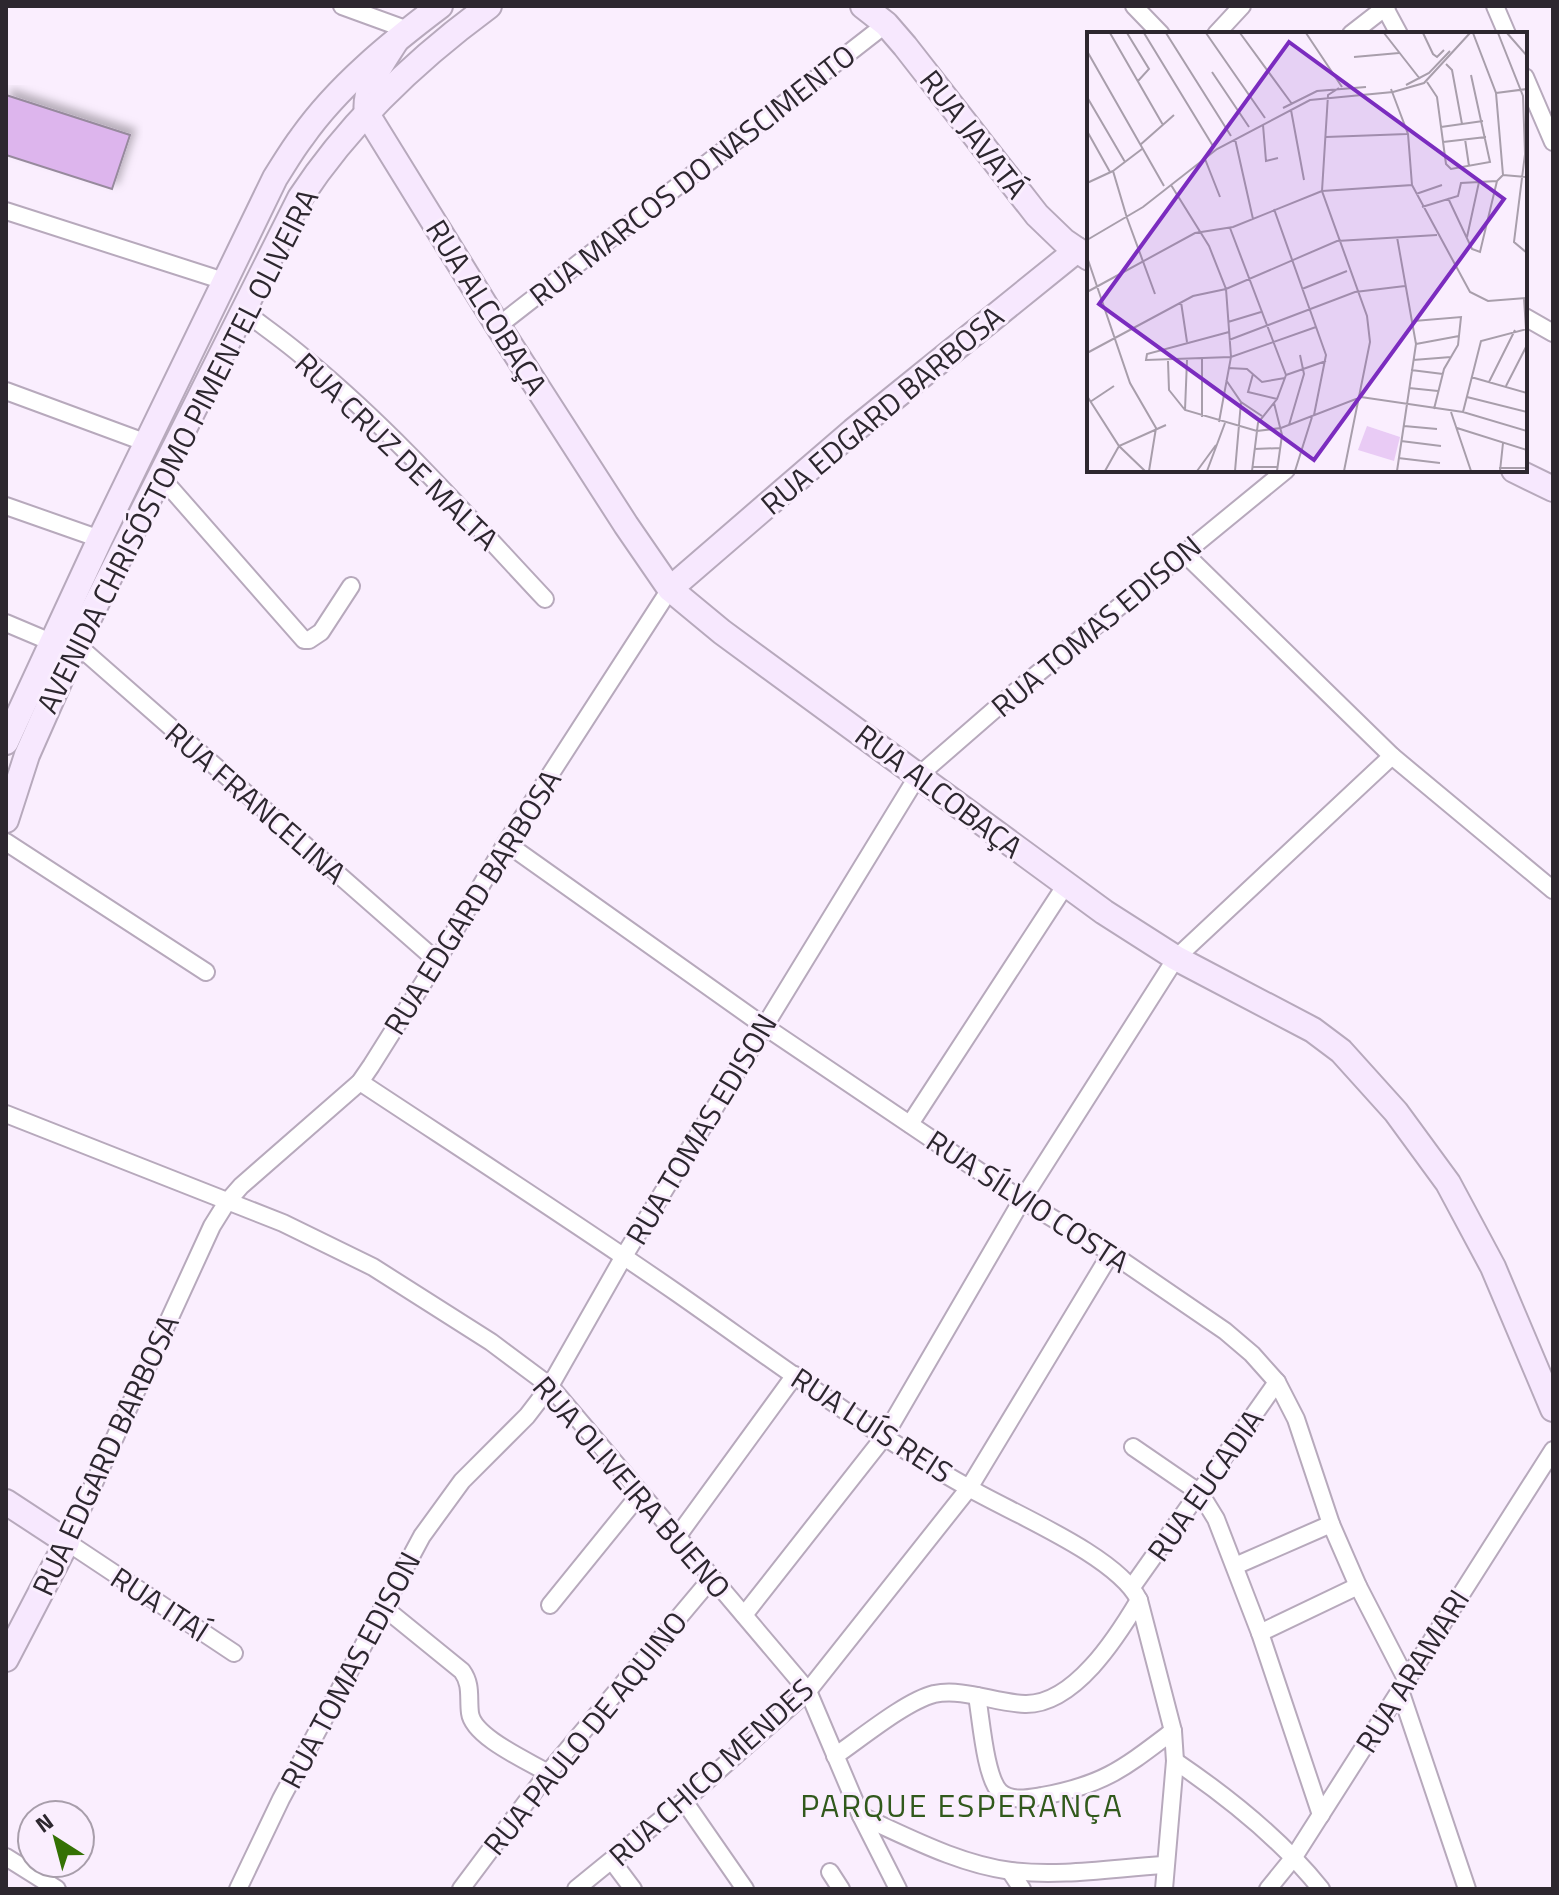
<svg xmlns="http://www.w3.org/2000/svg" width="1559" height="1895" viewBox="0 0 1559 1895" font-family="'Titillium Web',sans-serif">
<defs>
<filter id="shadow"><feDropShadow dx="5.5" dy="-5.5" stdDeviation="4" flood-color="#0004"/></filter>
</defs>
<rect width="100%" height="100%" fill="#faeefe"/>
<polygon fill="#ddb5ed" stroke="#978a9d" stroke-width="2" filter="url(#shadow)" points="6,95 130,135 112,189 6,155"/>
<g fill="none" stroke-linecap="round" stroke-linejoin="round">
<defs>
<g id="street">
<polyline points="342,6 408,30"/>
<polyline points="1134,6 1161,34"/>
<polyline points="1495,6 1507,34"/>
<polyline points="1385,8 1399,34"/>
<polyline points="1216,34 1242,6"/>
<polyline points="1351,34 1387,6"/>
<polyline points="1525,77 1553,142"/>
<polyline points="6,211 224,281"/>
<path d="M 242,310 C 264,327 288,343 309,362 C 395,433 469,518 545,599"/>
<polyline points="1525,317 1553,333"/>
<polyline points="498,326 886,24"/>
<polyline points="6,391 147,443"/>
<polyline points="160,476 304,640 309,640 321,632 351,586"/>
<polyline points="6,506 100,539"/>
<polyline points="1184,553 1392,756 1553,890"/>
<polyline points="6,623 51,642"/>
<polyline points="76,644 437,961"/>
<polyline points="6,842 206,972"/>
<polyline points="506,843 764,1026 1022,1200 1111,1253 1225,1331 1252,1354 1277,1382 1296,1419 1331,1524 1358,1586 1406,1679"/>
<path d="M 360,1082 C 466,1152 573,1221 677,1293 C 773,1360 867,1431 969,1488 C 1014,1514 1117,1556 1139,1600 L 1173,1731 L 1175,1761 L 1164,1889"/>
<polyline points="6,1114 283,1223 373,1267 491,1342 550,1386 808,1691 861,1816 898,1889"/>
<polyline points="910,1124 1065,886"/>
<polyline points="1133,1447 1200,1493 1216,1519 1260,1633 1321,1815"/>
<polyline points="677,1537 795,1375"/>
<polyline points="1235,1566 1331,1524"/>
<polyline points="1132,1587 1277,1382"/>
<polyline points="550,1605 640,1494"/>
<path d="M 382,1606 L 462,1671 C 472,1685 468,1697 470,1713 C 473,1737 528,1761 548,1773"/>
<polyline points="744,1615 884,1437 1022,1200 1176,958 1392,756"/>
<polyline points="1260,1633 1358,1586"/>
<polyline points="234,1653 67,1542 212,1226 227,1202 241,1186 360,1082 371,1066 437,961 506,843 670,589"/>
<polyline points="1400,1690 1467,1889"/>
<path d="M 977,1696 C 981,1718 985,1777 1000,1792 C 1011,1802 1029,1798 1042,1796 C 1104,1785 1124,1768 1173,1731"/>
<path d="M 835,1756 C 860,1739 906,1701 934,1694 C 964,1688 995,1703 1025,1704 C 1074,1705 1117,1637 1139,1600"/>
<path d="M 1175,1761 C 1228,1797 1281,1839 1321,1889"/>
<polyline points="684,1801 745,1889"/>
<path d="M 861,1816 C 908,1837 958,1864 1011,1871 C 1061,1877 1114,1868 1164,1865"/>
<polyline points="6,1857 57,1889"/>
<polyline points="612,1861 633,1889"/>
<polyline points="1010,1871 1022,1889"/>
<polyline points="830,1872 841,1889"/>
<polyline points="238,1889 281,1799 422,1536 462,1481 527,1416 550,1386 624,1256 917,777 1009,697 1286,470"/>
<polyline points="461,1889 548,1773 711,1579"/>
<polyline points="576,1889 684,1801 808,1691 969,1488 1111,1253"/>
<polyline points="1268,1889 1294,1857 1553,1450"/>
</g>
<g id="secondary">
<polyline points="863,6 886,24 905,46 1037,215 1064,241 1089,258"/>
<path d="M 396,41 C 382,64 363,87 367,114 L 498,326 L 626,525 L 670,589 L 722,632 L 1104,912 L 1176,958 L 1313,1030 L 1341,1051 L 1396,1112 L 1448,1183 L 1493,1267 L 1553,1409"/>
<polyline points="1514,470 1553,489"/>
<polyline points="670,589 853,431 1077,250"/>
<path d="M 6,742 L 100,539 L 275,178 C 284,164 292,150 302,137 C 338,86 391,43 440,6"/>
<path d="M 6,820 L 27,755 L 76,644 L 300,198 C 349,123 417,59 489,6"/>
<polyline points="6,1502 67,1542 6,1659"/>
</g>
</defs>
<use href="#street" stroke="#b7a9bc" stroke-width="20"/>
<use href="#secondary" stroke="#b7a9bc" stroke-width="28"/>
<use href="#street" stroke="#fff" stroke-width="16"/>
<use href="#secondary" stroke="#f7e8fe" stroke-width="24"/>
</g>
<g text-anchor="middle" dominant-baseline="central" stroke-width="6" stroke-linejoin="round" paint-order="stroke">
<g font-size="30" fill="#2d272f" stroke="#faeefe">
<text transform="translate(974 134) rotate(52)">RUA JAVATÁ</text>
<text transform="translate(692 175) rotate(-38)">RUA MARCOS DO NASCIMENTO</text>
<text transform="translate(487 307) rotate(58)">RUA ALCOBAÇA</text>
<text transform="translate(882 410) rotate(-40)">RUA EDGARD BARBOSA</text>
<text transform="translate(177 451) rotate(-63)">AVENIDA CHRISÓSTOMO PIMENTEL OLIVEIRA</text>
<text transform="translate(397 451) rotate(44)">RUA CRUZ DE MALTA</text>
<text transform="translate(1096 626) rotate(-40)">RUA TOMAS EDISON</text>
<text transform="translate(939 791) rotate(37)">RUA ALCOBAÇA</text>
<text transform="translate(256 803) rotate(41)">RUA FRANCELINA</text>
<text transform="translate(472 902) rotate(-58)">RUA EDGARD BARBOSA</text>
<text transform="translate(701 1129) rotate(-59)">RUA TOMAS EDISON</text>
<text transform="translate(1028 1201) rotate(33)">RUA SÍLVIO COSTA</text>
<text transform="translate(872 1425) rotate(33)">RUA LUÍS REIS</text>
<text transform="translate(105 1455) rotate(-65)">RUA EDGARD BARBOSA</text>
<text transform="translate(1205 1485) rotate(-55)">RUA EUCADIA</text>
<text transform="translate(632 1487) rotate(49)">RUA OLIVEIRA BUENO</text>
<text transform="translate(160 1604) rotate(33)">RUA ITAÍ</text>
<text transform="translate(350 1670) rotate(-62)">RUA TOMAS EDISON</text>
<text transform="translate(1412 1671) rotate(-58)">RUA ARAMARI</text>
<text transform="translate(585 1733) rotate(-51)">RUA PAULO DE AQUINO</text>
<text transform="translate(711 1772) rotate(-42)">RUA CHICO MENDES</text>
</g>
<g font-size="32" letter-spacing="2" fill="#31591c" stroke="#faeefe">
<text x="962" y="1805">PARQUE ESPERANÇA</text>
</g>
</g>
<g transform="translate(1087 32)">
<rect width="440" height="440" fill="#faeefe"/>
<path d="M 280,394 L 313,405 L 307,429 L 271,418 Z" fill="#e9cbf5"/>
<path fill="none" stroke="#a89eab" stroke-width="2" d="M 23,1 L 76,93M 40,1 L 62,37 L 51,49M 57,1 L 126,114M 79,1 L 144,104M 119,1 L 178,86M 153,1 L 205,72M 219,1 L 255,55M 297,1 L 333,47M 336,1 L 346,22 L 350,25 L 357,18M 386,1 L 409,61 L 416,143M 411,1 L 436,64 L 438,122 L 427,210 L 440,221M 420,1 L 440,24M 0,19 L 77,154M 267,25 L 312,21M 359,32 L 365,38 L 375,92M 125,40 L 162,95M 340,50 L 350,65 L 359,132 L 364,137 L 403,130 L 384,43M 319,53 L 342,41 L 363,19M 252,56 L 241,63 L 235,159 L 280,284 L 283,310 L 257,439M 409,61 L 440,57M 0,65 L 38,130M 196,76 L 230,59 L 279,55M 204,78 L 217,148M 176,93 L 179,129 L 191,126M 354,95 L 396,89M 0,99 L 23,140M 239,105 L 320,102M 148,107 L 166,187M 378,107 L 382,134M 356,110 L 399,105M 53,113 L 87,83M 118,127 L 133,165M 26,139 L 55,117M 416,143 L 440,145M 0,151 L 26,139 L 40,186M 84,153 L 122,214 L 139,257 L 144,325 L 132,390M 325,153 L 383,260 L 401,269 L 440,266M 235,159 L 325,153 L 321,102 L 304,57M 329,162 L 355,153M 361,166 L 385,217 L 393,220 L 410,149M 335,175 L 371,164 L 374,151 L 410,149 L 416,143M 187,177 L 239,323 L 227,383M 40,186 L 68,262M 143,196 L 199,343 L 190,367 L 171,391 L 165,439M 380,205 L 392,150M 0,208 L 56,175 L 130,117 L 223,68 L 306,60 L 337,51 L 383,1M 0,225 L 43,351 L 69,396 L 62,439M 215,257 L 260,239M 0,260 L 108,201 L 146,195 L 235,159M 437,266 L 439,297M 94,270 L 100,310M 327,289 L 374,285 L 371,313 L 357,337 L 347,377M 141,290 L 174,280M 142,300 L 60,322 L 59,328 L 144,325 L 229,295M 142,308 L 268,260 L 318,254M 329,312 L 372,304M 0,321 L 106,264 L 139,257 L 250,209 L 350,203M 326,328 L 364,325M 81,329 L 82,358 L 98,378 L 170,399 L 194,396 L 274,365 L 376,380 L 440,399M 141,336 L 160,337 L 175,350 L 198,346M 324,338 L 356,342M 166,342 L 161,360 L 190,367M 199,343 L 239,329M 384,345 L 440,361M 139,348 L 154,370 L 175,384M 402,350 L 428,298M 419,354 L 440,313M 322,356 L 351,359M 0,364 L 32,414 L 58,439M 380,365 L 440,380M 3,370 L 27,354M 187,371 L 195,403 L 190,439M 98,378 L 100,328M 364,380 L 384,439M 376,380 L 394,309 L 440,297M 115,385 L 115,327M 202,393 L 217,342 L 213,323M 317,394 L 350,397M 370,396 L 440,418M 314,409 L 354,414M 167,417 L 194,416M 311,426 L 353,431M 166,435 L 191,435M 412,436 L 440,436M 18,439 L 32,414 L 79,393M 110,439 L 129,413M 120,439 L 138,391M 148,439 L 154,370M 208,439 L 225,385M 310,439 L 329,312 L 310,205M 413,439 L 416,411"/>
<path fill="#7b2cbf" fill-opacity="0.15" stroke="#7b2cbf" stroke-width="4" d="M 202,10 L 417,167 L 227,428 L 12,272 Z"/>
<rect width="440" height="440" fill="none" stroke="#2d272f" stroke-width="4"/>
</g>
<rect width="1559" height="1895" fill="none" stroke="#2d272f" stroke-width="16"/>
<g transform="translate(56 1839) rotate(324)"><circle r="38" fill="#faeefe" stroke="#a89eab" stroke-width="2"/>
<path d="M0-6L14 30L0 20L-14 30Z" fill="#347104"/>
<text y="-12" font-size="22" font-weight="bold" text-anchor="middle" fill="#2d272f">N</text>
</g>
</svg>
